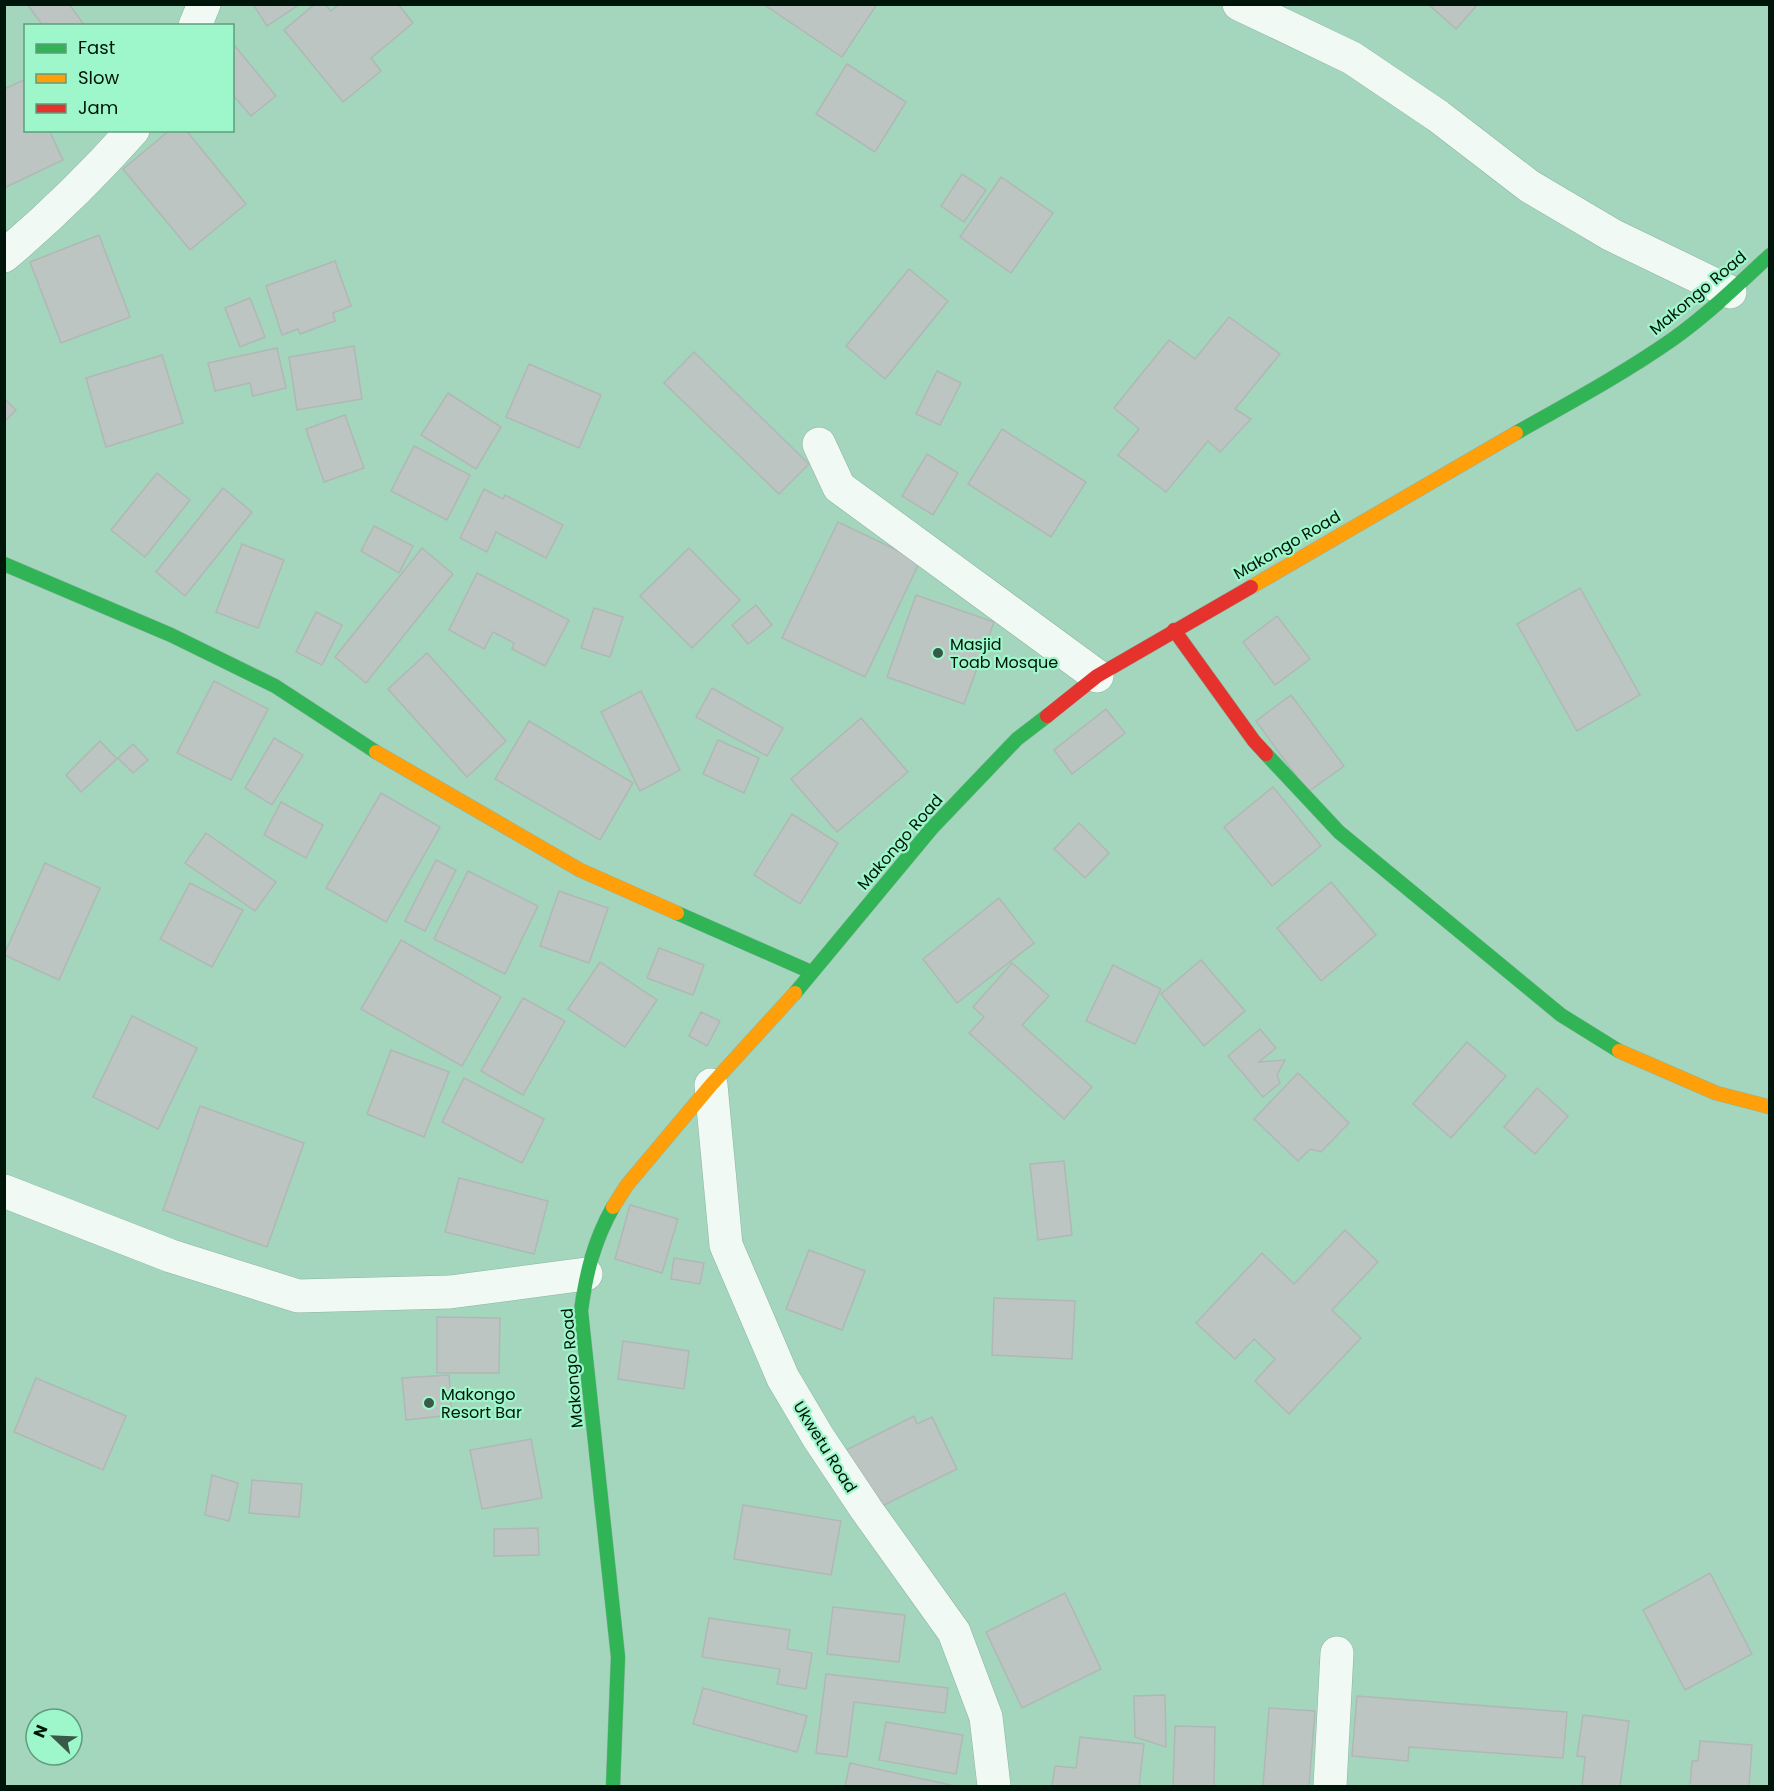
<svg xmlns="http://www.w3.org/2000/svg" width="1774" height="1791" viewBox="0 0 1774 1791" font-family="Poppins,sans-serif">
<rect width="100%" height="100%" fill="#a4d6bd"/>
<g fill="#bdc5c2" stroke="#b0b8b6" stroke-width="1.5">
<polygon points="27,4 69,4 85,26 43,26"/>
<polygon points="253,4 296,4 297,6 267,26"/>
<polygon points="315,4 325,4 331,11 339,4 398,4 413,23 371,58 381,71 343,102 284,30"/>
<polygon points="763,4 877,4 842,57"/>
<polygon points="1428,4 1478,4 1456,29"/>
<polygon points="235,46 276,96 251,116 232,94 232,48"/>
<polygon points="847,64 906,102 875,152 816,114"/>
<polygon points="24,80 26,130 49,130 63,160 4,188 4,89"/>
<polygon points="170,130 186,130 246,204 190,250 123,169"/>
<polygon points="962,174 986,190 964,222 941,206"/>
<polygon points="1001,177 1053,213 1011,273 960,237"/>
<polygon points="99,235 130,317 61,343 30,262"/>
<polygon points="335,261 351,306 333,313 335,321 300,334 298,329 282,335 266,286"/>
<polygon points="909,269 948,301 885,379 846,346"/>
<polygon points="250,298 265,337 240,347 225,308"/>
<polygon points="1229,317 1280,354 1235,409 1251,419 1220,452 1208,441 1166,492 1118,455 1139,429 1114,408 1169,340 1195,359"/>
<polygon points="354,346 362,399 297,410 289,357"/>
<polygon points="277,348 286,388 253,396 250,383 215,391 208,363"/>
<polygon points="694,352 809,464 779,494 664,383"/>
<polygon points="162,355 183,423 106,447 86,378"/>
<polygon points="529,364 601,395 579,448 506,417"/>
<polygon points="937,371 961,383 940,425 916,414"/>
<polygon points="448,393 501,427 476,469 421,435"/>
<polygon points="4,398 16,410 4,422"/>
<polygon points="345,415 364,468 324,482 306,429"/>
<polygon points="1002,429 1086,482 1051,537 968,484"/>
<polygon points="414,446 470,475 447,520 391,491"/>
<polygon points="927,454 958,473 933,515 902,496"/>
<polygon points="157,473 190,500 145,557 111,530"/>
<polygon points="223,488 252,512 185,596 156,572"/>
<polygon points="484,489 503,499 505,495 563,525 546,558 496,532 487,552 460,538"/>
<polygon points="838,522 920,561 865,677 782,638"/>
<polygon points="374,526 413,546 399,573 361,551"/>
<polygon points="242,544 284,560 258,628 216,612"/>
<polygon points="422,548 453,574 366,683 335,657"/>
<polygon points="689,548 740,600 692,648 640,596"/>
<polygon points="477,573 569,620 545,666 512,649 514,643 493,632 484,649 449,630"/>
<polygon points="1580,588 1640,695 1577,731 1517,624"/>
<polygon points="916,595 994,622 964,704 887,677"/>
<polygon points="756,605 772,625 748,644 732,625"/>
<polygon points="594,608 623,617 610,657 581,648"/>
<polygon points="316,612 342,625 322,665 296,652"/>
<polygon points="1277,616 1310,659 1275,685 1243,642"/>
<polygon points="427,653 506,741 467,777 388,689"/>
<polygon points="214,681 268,709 231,780 177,753"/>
<polygon points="712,688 783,728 767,756 696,717"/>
<polygon points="641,691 680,770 640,791 601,712"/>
<polygon points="1291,695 1344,766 1308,792 1256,721"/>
<polygon points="1106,709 1125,733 1072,774 1054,750"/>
<polygon points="861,718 908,772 837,832 791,779"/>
<polygon points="529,721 633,783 600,840 495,779"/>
<polygon points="274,738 303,755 272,805 245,788"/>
<polygon points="718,740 759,758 744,793 703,774"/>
<polygon points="100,741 117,759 81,792 66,775"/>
<polygon points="133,744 148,760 133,773 118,758"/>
<polygon points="1273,787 1321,846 1272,886 1224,827"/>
<polygon points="381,793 440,827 386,922 326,888"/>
<polygon points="281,802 323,825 306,858 264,835"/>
<polygon points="792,814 838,843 800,904 754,875"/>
<polygon points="1079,823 1109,853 1085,878 1054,849"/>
<polygon points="206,833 276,882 255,911 185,863"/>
<polygon points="436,860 456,870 425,931 405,921"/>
<polygon points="45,863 100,888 59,980 4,955"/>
<polygon points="468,871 538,906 505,974 434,939"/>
<polygon points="1331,882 1376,935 1321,981 1277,928"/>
<polygon points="190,883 243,910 212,967 160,939"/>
<polygon points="559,891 608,908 589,963 540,946"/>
<polygon points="999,898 1034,943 957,1003 923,959"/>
<polygon points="401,940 501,997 462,1066 361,1009"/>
<polygon points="659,948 704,965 693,995 647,978"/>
<polygon points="1201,960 1245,1011 1204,1046 1161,994"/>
<polygon points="600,962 657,1000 625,1047 568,1009"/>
<polygon points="1012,963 1049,996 1022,1025 1092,1087 1064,1119 969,1033 984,1017 973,1007"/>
<polygon points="1113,965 1161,989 1135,1044 1086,1021"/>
<polygon points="523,998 565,1021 523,1095 481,1071"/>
<polygon points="701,1012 720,1021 707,1046 689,1036"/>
<polygon points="132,1016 197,1048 158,1129 93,1097"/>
<polygon points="1260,1029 1276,1048 1259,1062 1285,1060 1277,1075 1280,1083 1263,1097 1228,1056"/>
<polygon points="1467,1042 1506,1076 1451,1138 1413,1104"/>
<polygon points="391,1050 449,1072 424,1137 367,1114"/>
<polygon points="1298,1073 1349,1123 1321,1152 1310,1149 1298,1161 1254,1119"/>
<polygon points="464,1078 544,1119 522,1163 442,1122"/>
<polygon points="1537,1088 1568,1116 1535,1154 1504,1127"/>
<polygon points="200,1106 304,1143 267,1247 163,1210"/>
<polygon points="1064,1161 1072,1235 1038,1240 1030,1164"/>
<polygon points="459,1178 548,1201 534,1254 445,1232"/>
<polygon points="630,1205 678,1219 662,1273 615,1259"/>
<polygon points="1345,1230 1378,1262 1332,1310 1361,1338 1289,1414 1255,1381 1275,1359 1254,1339 1235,1359 1196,1323 1262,1253 1294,1284"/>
<polygon points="809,1250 865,1271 842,1330 786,1309"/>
<polygon points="674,1258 704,1263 700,1284 671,1279"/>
<polygon points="994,1298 1075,1301 1072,1359 992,1355"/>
<polygon points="437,1317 500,1318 499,1373 437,1373"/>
<polygon points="623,1341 689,1351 684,1389 618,1379"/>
<polygon points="449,1375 452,1415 406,1420 402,1378"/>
<polygon points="36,1378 126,1416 103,1470 14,1432"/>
<polygon points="914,1416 917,1424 932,1417 957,1469 870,1512 842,1452"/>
<polygon points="531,1439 542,1498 482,1509 470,1450"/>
<polygon points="212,1475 238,1483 229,1521 205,1515"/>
<polygon points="252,1480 302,1484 299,1517 249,1513"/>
<polygon points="743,1505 841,1521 831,1575 734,1559"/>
<polygon points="538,1528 539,1555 494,1556 494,1529"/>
<polygon points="1710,1573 1752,1654 1685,1690 1643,1610"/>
<polygon points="1065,1593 1101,1669 1022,1708 986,1632"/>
<polygon points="833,1607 905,1615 899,1662 827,1654"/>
<polygon points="709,1618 790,1630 787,1649 812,1653 806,1689 777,1684 780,1669 702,1657"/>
<polygon points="826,1674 948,1688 945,1713 854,1702 847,1757 816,1753"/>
<polygon points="703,1688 807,1716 797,1752 693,1724"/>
<polygon points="1165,1695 1166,1747 1135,1737 1134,1696"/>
<polygon points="1357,1696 1567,1712 1563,1758 1409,1747 1408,1761 1352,1756"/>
<polygon points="1269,1708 1315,1711 1309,1786 1263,1786"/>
<polygon points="1583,1715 1629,1721 1620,1786 1582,1786 1585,1757 1577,1756"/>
<polygon points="886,1722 963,1735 956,1774 879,1760"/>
<polygon points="1175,1726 1215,1727 1214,1786 1173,1786"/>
<polygon points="1080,1737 1144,1744 1139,1786 1052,1786 1055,1766 1076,1768"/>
<polygon points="1700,1741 1752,1745 1749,1786 1690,1786 1692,1761 1698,1761"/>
<polygon points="850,1763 955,1786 845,1786"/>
</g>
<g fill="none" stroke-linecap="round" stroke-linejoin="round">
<defs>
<g id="street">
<polyline points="1239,4 1352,58 1438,116 1529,186 1612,235 1730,292"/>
<polyline points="195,26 204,4"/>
<path d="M 4,256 C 50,217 93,175 133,130"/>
<polyline points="819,444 839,487 1097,676"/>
<polyline points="711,1085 726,1245 783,1378 818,1437 866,1509 954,1632 986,1717 994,1786"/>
<polyline points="4,1191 171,1256 298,1296 450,1292 586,1274"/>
<polyline points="1330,1786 1337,1653"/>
</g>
<g id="fast">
<path d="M 1516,433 C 1569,403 1623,374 1673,339 C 1708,314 1739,284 1770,255"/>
<polyline points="4,564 171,635 275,686 376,752"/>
<polyline points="1266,754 1339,832 1561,1015 1619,1051"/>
<polyline points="677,913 811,972"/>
<polyline points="795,993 932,828 1017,739 1047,716"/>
<path d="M 613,1786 L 618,1657 L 581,1311 C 586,1273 594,1241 613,1207"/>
</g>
<g id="slow">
<polyline points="1251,587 1516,433"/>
<polyline points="376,752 580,870 677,913"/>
<polyline points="1619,1051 1716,1093 1770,1107"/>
<polyline points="613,1207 627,1185 711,1085 795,993"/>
</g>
<g id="jam">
<polyline points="1174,630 1254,741 1266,754"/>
<polyline points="1047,716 1097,676 1251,587"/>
</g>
</defs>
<use href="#street" stroke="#8db4a1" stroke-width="34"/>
<use href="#fast" stroke="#8db4a1" stroke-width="15"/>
<use href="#slow" stroke="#8db4a1" stroke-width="15"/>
<use href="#jam" stroke="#8db4a1" stroke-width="15"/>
<use href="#street" stroke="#f1f9f5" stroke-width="33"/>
<use href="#fast" stroke="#30b455" stroke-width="14"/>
<use href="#slow" stroke="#ff9f0a" stroke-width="14"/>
<use href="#jam" stroke="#e5322d" stroke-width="14"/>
</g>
<g fill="#395948" stroke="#9df7cb" stroke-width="2">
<circle cx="938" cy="653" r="6"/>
<circle cx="429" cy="1403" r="6"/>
</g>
<g text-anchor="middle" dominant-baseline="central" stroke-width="4.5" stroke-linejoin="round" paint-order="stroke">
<g font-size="16" fill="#001509" stroke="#9df7cb">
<text transform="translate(1698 293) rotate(-40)">Makongo Road</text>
<text transform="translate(1287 545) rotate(-30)">Makongo Road</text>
<text transform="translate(900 842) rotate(-49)">Makongo Road</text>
<text transform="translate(572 1368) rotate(-95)">Makongo Road</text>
<text transform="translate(825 1447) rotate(58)">Ukwetu Road</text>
</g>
<g font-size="16" fill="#001509" stroke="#9df7cb" text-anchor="start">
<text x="950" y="644">Masjid<tspan x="950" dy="18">Toab Mosque</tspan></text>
<text x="441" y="1394">Makongo<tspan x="441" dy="18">Resort Bar</tspan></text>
</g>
</g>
<rect width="1774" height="1791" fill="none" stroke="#001509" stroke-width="12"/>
<rect x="24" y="24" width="210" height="108" fill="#9df7cb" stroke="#5e9d7d" stroke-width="1.5"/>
<rect x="36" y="44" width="30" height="9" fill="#30b455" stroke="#5e9d7d" stroke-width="1.5"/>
<text x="78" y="54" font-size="18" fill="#001509">Fast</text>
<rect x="36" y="74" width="30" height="9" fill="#ff9f0a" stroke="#5e9d7d" stroke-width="1.5"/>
<text x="78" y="84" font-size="18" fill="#001509">Slow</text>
<rect x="36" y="104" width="30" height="9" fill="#e5322d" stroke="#5e9d7d" stroke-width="1.5"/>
<text x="78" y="114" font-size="18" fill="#001509">Jam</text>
<g transform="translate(54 1737) rotate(293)"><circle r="28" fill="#9df7cb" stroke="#5e9d7d" stroke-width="1.5"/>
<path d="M0-4.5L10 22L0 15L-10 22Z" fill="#395948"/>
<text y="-9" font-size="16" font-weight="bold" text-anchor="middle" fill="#001509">N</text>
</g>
</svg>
